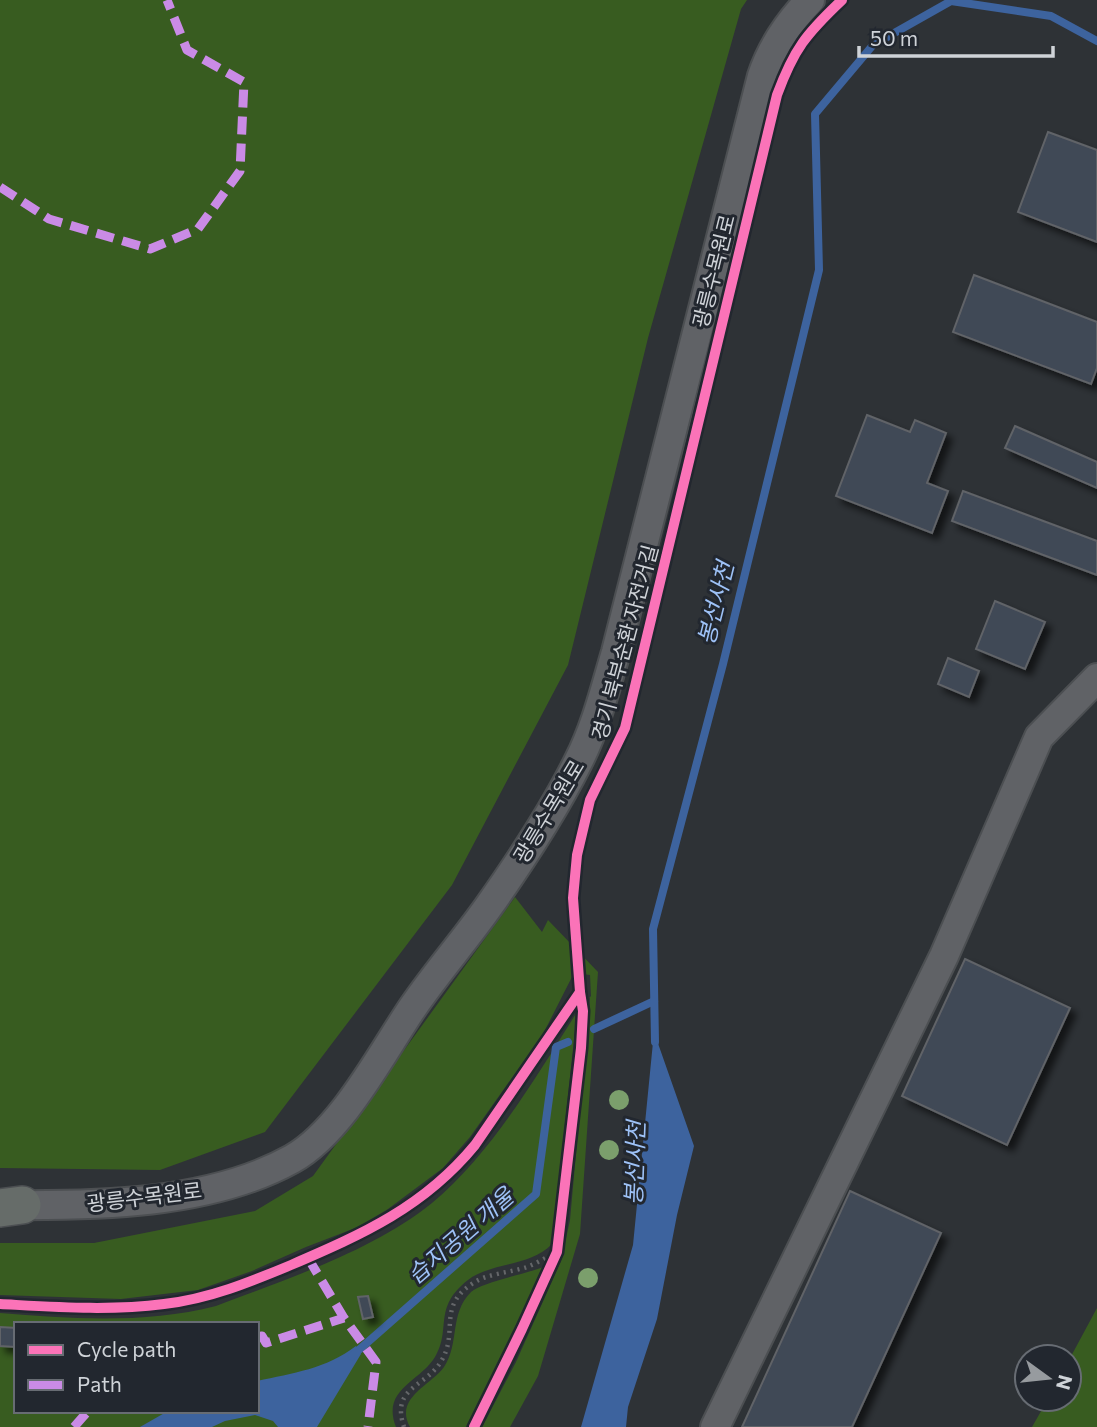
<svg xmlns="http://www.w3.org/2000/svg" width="1097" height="1427" viewBox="0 0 1097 1427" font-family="Commissioner,'Noto Sans KR',sans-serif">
<defs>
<filter id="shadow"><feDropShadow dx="6" dy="6" stdDeviation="3.5" flood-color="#0009"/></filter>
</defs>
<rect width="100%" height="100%" fill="#2e3236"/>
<g fill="#385c20" fill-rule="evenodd">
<polygon points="0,0 747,0 741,9 648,338 568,665 452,885 265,1132 160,1170 0,1168"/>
<path d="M 515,897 L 542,932 L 548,920 L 598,972 L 580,1234 L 538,1376 L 510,1427 L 482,1427 L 516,1362 L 561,1261 L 570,1220 L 590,998 L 589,998 L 577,1012 L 552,1244 C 530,1267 491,1262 468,1280 C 432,1308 452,1329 435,1357 C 420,1382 381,1389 396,1427 L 0,1427 L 0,1313 C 71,1319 146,1324 216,1306 C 286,1279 373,1251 432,1203 C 491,1154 536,1077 577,1012 L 591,996 L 590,975 L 574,973 L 543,1034 L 470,1137 L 443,1168 L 388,1209 L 358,1227 L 306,1247 L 252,1271 L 198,1290 L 121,1299 L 0,1295 L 0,1243 L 94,1243 L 255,1211 L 313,1176 ZM 16,1324 L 257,1324 L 257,1411 L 16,1411 Z"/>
<path d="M 543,1267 L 515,1330 L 466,1427 L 410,1427 C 394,1398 430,1386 444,1367 C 460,1343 449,1314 471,1292 C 482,1282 526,1274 543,1267 Z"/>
<polygon points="1097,1308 1097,1427 1032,1427 1048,1399 1069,1399 1069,1360"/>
</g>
<g fill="#3d639e">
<polygon points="654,1032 694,1146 677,1215 657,1319 628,1407 626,1427 581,1427 633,1245"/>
<path d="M 356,1346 L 361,1354 L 317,1427 L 278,1427 L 273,1421 L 255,1415 L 225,1421 L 212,1427 L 140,1427 L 168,1411 L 257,1411 L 257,1381 C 293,1373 326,1369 356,1346 Z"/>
</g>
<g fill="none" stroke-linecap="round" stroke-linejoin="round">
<g stroke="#3d639e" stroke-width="8">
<polyline points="594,1029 654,1001"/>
<polyline points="655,1042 653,929 723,664 819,270 815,114 873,45 951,1 1051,16 1097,41"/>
<polyline points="352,1356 536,1194 556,1047 568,1042"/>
</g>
</g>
<g fill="#404856" stroke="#606367" stroke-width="2" filter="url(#shadow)">
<polygon points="1048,132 1097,150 1097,242 1018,212"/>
<polygon points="974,275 1097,322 1097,368 1091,384 953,332"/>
<polygon points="867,415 910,432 915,420 946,433 927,483 948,491 932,533 836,496"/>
<polygon points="1015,426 1097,462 1097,488 1005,448"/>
<polygon points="963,491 1097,541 1097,575 952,521"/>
<polygon points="995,601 1045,622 1025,669 976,649"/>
<polygon points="948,658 979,671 969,697 938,684"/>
<polygon points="965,959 1070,1008 1007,1145 902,1096"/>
<polygon points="850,1191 941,1233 852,1427 742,1427"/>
<polygon points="368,1296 373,1317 363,1319 358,1297"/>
<polygon points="0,1327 16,1328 16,1347 0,1346"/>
</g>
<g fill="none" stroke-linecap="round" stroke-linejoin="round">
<defs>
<g id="minor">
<path d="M 3,1205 C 96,1206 209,1205 292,1159 C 342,1131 381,1054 413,1007 C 437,972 465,940 489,906 C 520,862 554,810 578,762 C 596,727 605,689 616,652 L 762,76 C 772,46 788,23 810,0"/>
<polyline points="715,1427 944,956 1039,737 1097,678"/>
</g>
<polyline id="major" points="0,1208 22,1205"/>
</defs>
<use href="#minor" stroke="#4c4f52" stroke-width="32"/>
<use href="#major" stroke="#4c4f52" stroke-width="40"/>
<g stroke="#646669" stroke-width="4.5" stroke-dasharray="2 5" stroke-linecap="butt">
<path d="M 404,1427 C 390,1385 428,1388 443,1358 C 458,1329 437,1305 475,1282 C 487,1274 512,1272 527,1267 C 537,1263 547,1257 556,1252"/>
<polyline points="474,1427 522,1329 557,1252 581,1048 583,1011 580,992"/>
</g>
<use href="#minor" stroke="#606266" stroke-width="28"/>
<use href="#major" stroke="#666c69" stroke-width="37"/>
<g stroke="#ca8be6" stroke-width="9" stroke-dasharray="18 9" stroke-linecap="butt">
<polyline points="0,187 49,219 150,249 198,229 240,171 244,82 187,50 167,0"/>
<polyline points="308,1258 344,1318 376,1362 368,1427"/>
<polyline points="257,1337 262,1336 266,1343 344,1318"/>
<polyline points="74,1427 88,1411"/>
</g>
<defs>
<g id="cycleway">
<path d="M 0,1304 C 56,1307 109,1311 164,1304 C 209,1299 250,1282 291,1265 C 363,1234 424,1207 475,1145 L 580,992 L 573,898 L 577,855 L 590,800 L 625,728 L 777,95 C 794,49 806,34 842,0"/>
<polyline points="474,1427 522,1329 557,1252 581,1048 583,1011 580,992"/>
</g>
</defs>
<use href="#cycleway" stroke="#22272f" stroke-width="15"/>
<use href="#cycleway" stroke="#fb73b8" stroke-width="10"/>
</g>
<g fill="#7b9f6c">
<circle cx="619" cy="1100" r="10"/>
<circle cx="609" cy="1150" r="10"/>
<circle cx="588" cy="1278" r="10"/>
</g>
<g text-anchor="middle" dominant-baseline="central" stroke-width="6" stroke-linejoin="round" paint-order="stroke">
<g font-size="21" fill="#cfd3d8" stroke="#22272f">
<text transform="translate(713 271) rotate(-76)">광릉수목원로</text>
<text transform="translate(624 642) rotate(-75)">경기 북부순환 자전거길</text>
<text transform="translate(548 811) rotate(-59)">광릉수목원로</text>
<text transform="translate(144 1196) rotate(-7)">광릉수목원로</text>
</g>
<g font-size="23" font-style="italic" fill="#9ec2f7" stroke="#22272f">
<text transform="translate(715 603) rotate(-76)">봉선사천</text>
<text transform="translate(634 1163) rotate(-88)">봉선사천</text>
<text transform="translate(460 1235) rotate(-41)">습지공원 개울</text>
</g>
</g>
<rect x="14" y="1322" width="245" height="91" fill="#22272f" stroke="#676c73" stroke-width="2"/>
<rect x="28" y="1345" width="35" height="10" fill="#fb73b8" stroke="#676c73" stroke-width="2"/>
<text x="77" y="1357" font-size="21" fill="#cfd3d8">Cycle path</text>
<rect x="28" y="1380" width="35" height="10" fill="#ca8be6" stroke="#676c73" stroke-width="2"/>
<text x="77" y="1392" font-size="21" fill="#cfd3d8">Path</text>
<g transform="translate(1048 1378) rotate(105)"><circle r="33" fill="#22272f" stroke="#676c73" stroke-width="2"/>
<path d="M0-5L12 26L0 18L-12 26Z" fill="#979b9f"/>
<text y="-10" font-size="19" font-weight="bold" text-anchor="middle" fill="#cfd3d8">N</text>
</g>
<path d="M859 46v10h194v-10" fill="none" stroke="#cfd3d8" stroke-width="3.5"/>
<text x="870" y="46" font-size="21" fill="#cfd3d8" stroke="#22272f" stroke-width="5" paint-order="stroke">50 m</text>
</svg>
